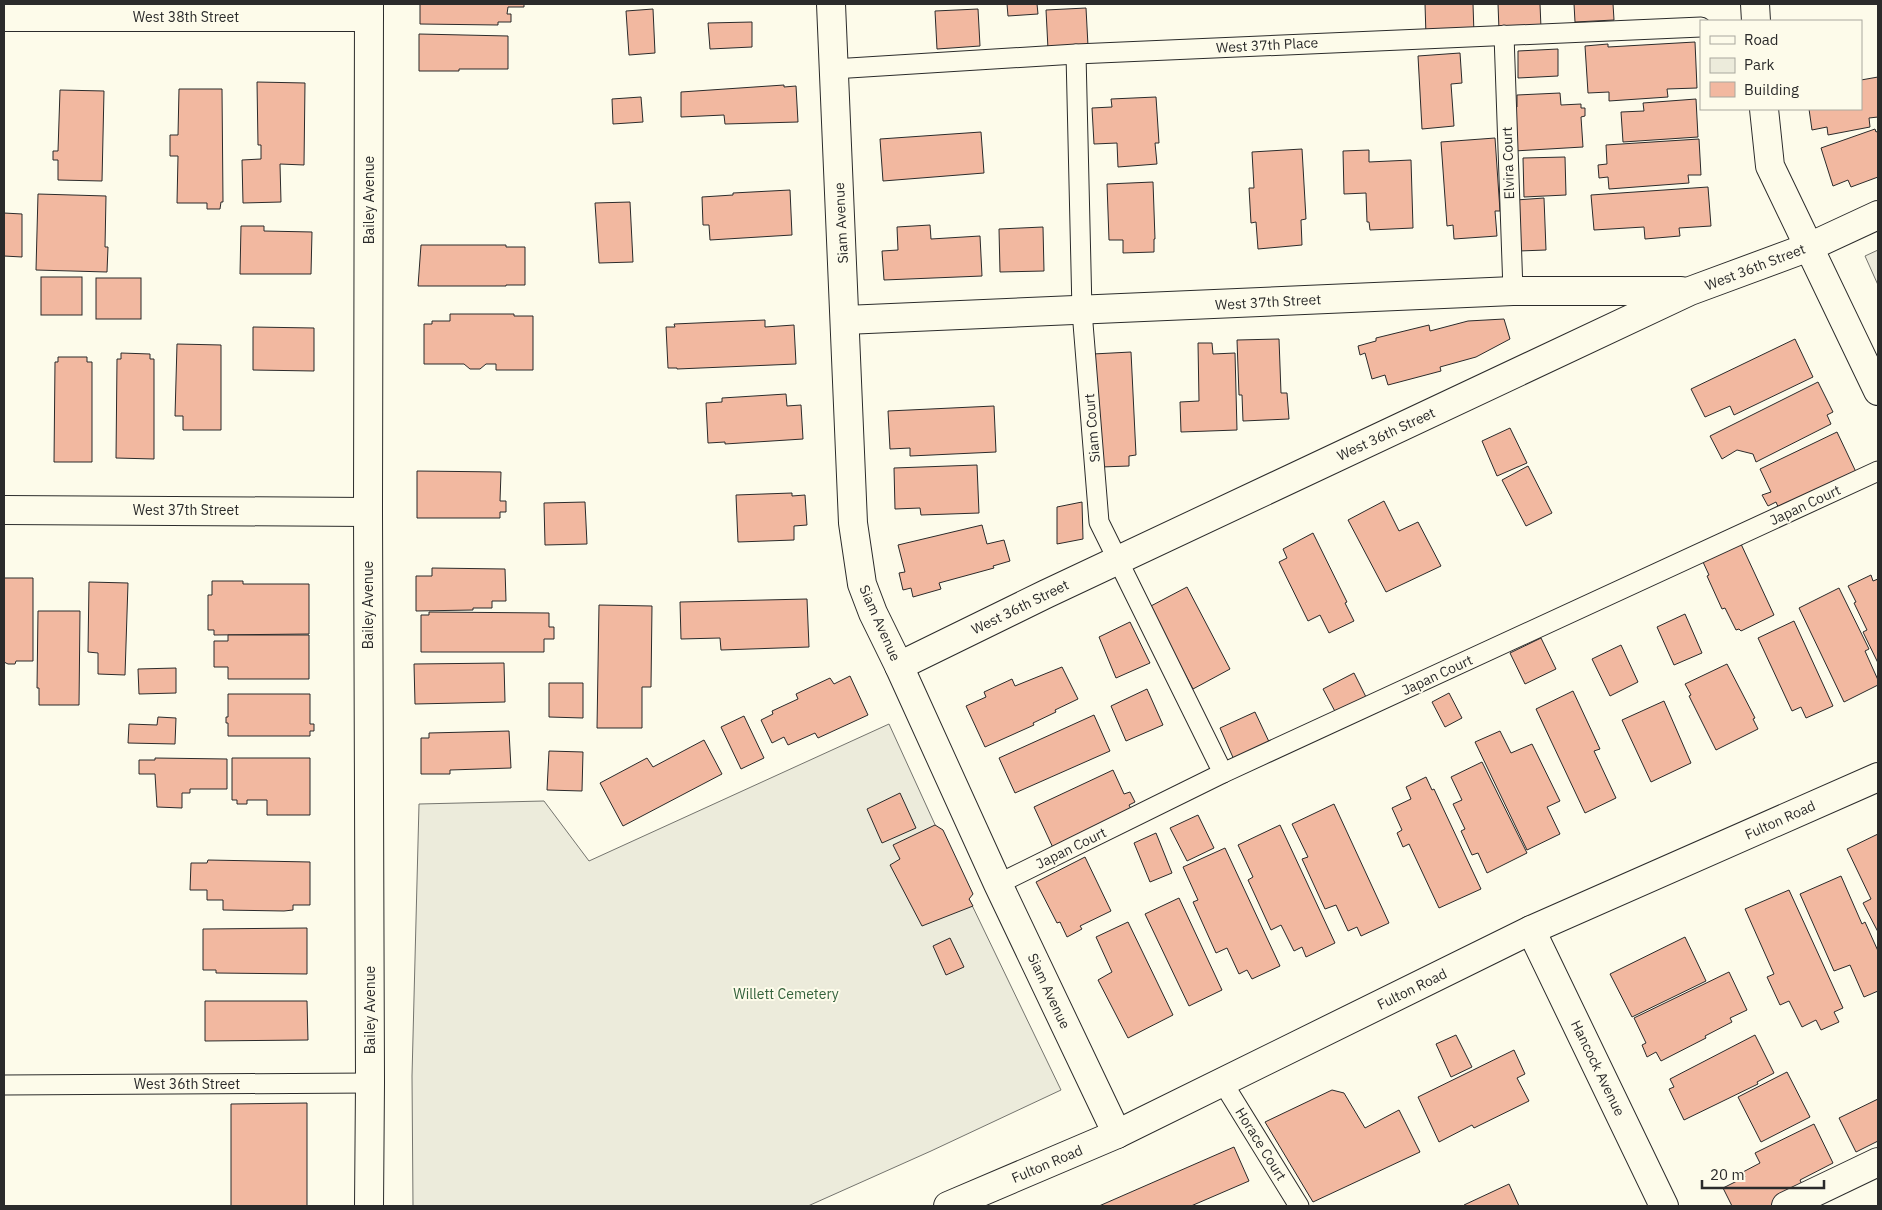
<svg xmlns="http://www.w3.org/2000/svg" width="1882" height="1210" viewBox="0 0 1882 1210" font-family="'IBM Plex Sans',sans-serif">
<rect width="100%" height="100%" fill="#fdfbea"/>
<polygon fill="#ecebdb" stroke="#74746e" points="889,724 969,899 1061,1090 931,1151 808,1206 413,1206 412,1076 419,804 544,801 589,861"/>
<polygon fill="#eceadb" stroke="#74746e" points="1878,250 1878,285 1865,256"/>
<g fill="#f2b8a0" stroke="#2b2b2b">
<polygon points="420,4 524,4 524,7 508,7 507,14 511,14 511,22 498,22 498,25 420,24"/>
<polygon points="1007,4 1037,4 1038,14 1008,16"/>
<polygon points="1425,4 1473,4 1474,34 1426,36"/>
<polygon points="1498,4 1540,4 1541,28 1499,30"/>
<polygon points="1574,4 1613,4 1614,20 1575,22"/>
<polygon points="1086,8 1088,46 1048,49 1046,10"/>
<polygon points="653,9 655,53 629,55 626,11"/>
<polygon points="978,9 980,46 937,49 935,11"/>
<polygon points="752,22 752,47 710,49 708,23"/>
<polygon points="419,34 508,36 508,69 459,69 459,71 419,71"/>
<polygon points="1695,42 1697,88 1667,89 1668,97 1609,101 1609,92 1588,93 1585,46 1608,44 1608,47"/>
<polygon points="1558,49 1558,76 1518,78 1518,51"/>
<polygon points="1460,53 1462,83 1451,84 1454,126 1422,129 1418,56"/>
<polygon points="1878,77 1878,117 1869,118 1870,127 1828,135 1827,127 1812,130 1809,109 1861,109 1861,80"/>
<polygon points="257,82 305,83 304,165 280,164 281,202 243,203 242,160 261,159 261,145 258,145"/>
<polygon points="784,85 784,87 796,86 798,122 725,124 724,115 681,117 681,92"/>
<polygon points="179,89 222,89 223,202 221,202 220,209 207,209 207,203 177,203 178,156 170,156 170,135 178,135"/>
<polygon points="60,90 104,91 102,181 58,180 58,160 53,160 53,151 58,151"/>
<polygon points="1560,93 1561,105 1581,104 1581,108 1585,108 1585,116 1581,117 1583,147 1514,151 1511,107 1517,107 1517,95"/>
<polygon points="641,97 643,122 613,124 612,99"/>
<polygon points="1156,97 1159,143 1155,143 1157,164 1118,167 1117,143 1094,144 1092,108 1112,107 1111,99"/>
<polygon points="1696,99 1698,137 1623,142 1621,112 1644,111 1643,103"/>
<polygon points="1875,129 1876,132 1878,131 1878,177 1851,187 1848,180 1833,186 1821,148"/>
<polygon points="981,132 984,173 883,181 880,139"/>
<polygon points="1495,138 1500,211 1495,211 1497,236 1454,239 1453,225 1447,226 1441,142"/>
<polygon points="1699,139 1701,175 1688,175 1689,183 1609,189 1608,177 1599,178 1598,165 1607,164 1606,145"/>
<polygon points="1302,149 1306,219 1301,220 1302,245 1258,249 1256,222 1251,223 1249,188 1254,188 1252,152"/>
<polygon points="1369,150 1369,162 1411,160 1413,228 1370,230 1369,222 1367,222 1366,193 1344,194 1343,151"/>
<polygon points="1565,157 1566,195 1524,197 1523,158"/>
<polygon points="1153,182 1155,239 1154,239 1154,252 1123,253 1123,240 1109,240 1107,184"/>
<polygon points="1708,187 1711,226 1679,228 1680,236 1645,239 1644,227 1594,230 1591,195"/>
<polygon points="790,190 792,235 710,240 709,225 703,225 702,197 733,195 733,193"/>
<polygon points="38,194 106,196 105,247 108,247 107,272 36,270"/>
<polygon points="1544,198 1546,250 1519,251 1516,200"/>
<polygon points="630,202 633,262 599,263 595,203"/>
<polygon points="4,213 22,214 22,257 4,256"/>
<polygon points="930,225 931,239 980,236 982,276 884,280 882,251 898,250 897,227"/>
<polygon points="241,226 264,226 264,231 312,232 311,274 240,274"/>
<polygon points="1043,227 1044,271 1000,272 999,229"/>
<polygon points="421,245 506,245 506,247 525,247 525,285 506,285 506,286 418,286"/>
<rect x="41" y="277" width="41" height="38"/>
<rect x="96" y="278" width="45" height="41"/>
<polygon points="450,314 514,314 514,316 533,316 533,370 496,370 496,364 486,364 480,369 470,369 464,364 424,364 424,324 432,324 432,321 450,321"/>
<polygon points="1504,319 1510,339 1476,357 1440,367 1441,371 1388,385 1385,375 1372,379 1365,353 1360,355 1358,346 1376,341 1376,338 1429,325 1430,331 1468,321"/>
<polygon points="765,320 765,327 794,325 796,364 677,369 677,368 668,368 666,327 675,327 674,324"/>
<polygon points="253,327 314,328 314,371 253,370"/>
<polygon points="1279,339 1281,393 1287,393 1289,419 1243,421 1242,395 1239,395 1237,340"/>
<polygon points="1795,339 1813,377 1734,415 1730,406 1705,417 1691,389"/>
<polygon points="1198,343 1212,343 1213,354 1235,353 1237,430 1181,432 1180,402 1199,401"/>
<polygon points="177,344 221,345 221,430 183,430 183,416 175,416"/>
<polygon points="1131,352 1136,455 1129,456 1129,466 1101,467 1093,354"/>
<polygon points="121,353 150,354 150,359 154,359 154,459 116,458 117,359 121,359"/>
<polygon points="58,357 87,357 87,362 92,362 92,462 54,462 55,362 58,362"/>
<polygon points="1818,382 1833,412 1827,415 1831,424 1756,462 1753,454 1737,450 1722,459 1710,436"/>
<polygon points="786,394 787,406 801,405 803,439 725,444 725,442 708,443 706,403 722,402 722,398"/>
<polygon points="994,406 996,452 910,456 910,448 890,449 888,411"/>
<polygon points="1510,428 1527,463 1497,476 1482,441"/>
<polygon points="1837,432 1856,472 1779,509 1776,502 1768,506 1762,495 1771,492 1760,469"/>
<polygon points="977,465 979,513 921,515 920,508 895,509 894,468"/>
<polygon points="1528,466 1552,513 1526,526 1502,480"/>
<polygon points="417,471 501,472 500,501 506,501 506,512 500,512 500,518 417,518"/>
<polygon points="792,493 792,496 805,495 807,525 794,526 794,540 738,542 736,495"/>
<polygon points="1384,501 1399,531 1418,522 1441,566 1386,592 1348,520"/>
<polygon points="585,502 587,544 545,545 544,503"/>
<polygon points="1082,502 1083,539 1057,544 1057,507"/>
<polygon points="982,525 987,544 1004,540 1010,561 993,566 994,568 939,583 941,589 913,597 911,588 903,590 899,573 905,572 898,545"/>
<polygon points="1313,533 1347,602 1345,603 1354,621 1329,633 1320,615 1308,621 1279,562 1287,558 1283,549"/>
<polygon points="1741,544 1774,615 1741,631 1739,629 1736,630 1725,608 1722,609 1707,576 1709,575 1703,562"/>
<polygon points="432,568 505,569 506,601 492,601 492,608 473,608 473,610 416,611 416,576 432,576"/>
<polygon points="1871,575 1873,581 1878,579 1878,663 1863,632 1867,630 1854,603 1856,602 1848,586"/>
<polygon points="4,578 33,578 33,661 16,661 15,664 8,664 4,662"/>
<polygon points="212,581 243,581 243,584 309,584 309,634 214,635 214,630 208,630 208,595 212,595"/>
<polygon points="89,582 128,583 125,675 98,674 98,653 88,652"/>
<polygon points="1187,587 1230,669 1193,689 1149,607"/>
<polygon points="1839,588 1869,649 1865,651 1878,680 1878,685 1844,702 1799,608"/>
<polygon points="807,599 809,647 721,650 720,638 681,639 680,602"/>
<polygon points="599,605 652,606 651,687 642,687 642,728 597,728"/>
<polygon points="38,611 80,611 79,705 39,705 39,688 37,688"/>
<polygon points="429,612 549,613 549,627 554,627 554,639 544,639 544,652 421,652 421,615 429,615"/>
<polygon points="1685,614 1702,653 1674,665 1657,627"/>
<polygon points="1794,621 1833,706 1806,718 1801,707 1792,711 1758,638"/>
<polygon points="1130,622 1150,663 1116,678 1099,637"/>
<polygon points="228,635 309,635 309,679 228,679 228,667 214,667 214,641 228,641"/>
<polygon points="1541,638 1556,669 1525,684 1510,653"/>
<polygon points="1621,645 1638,682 1610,696 1592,659"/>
<polygon points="504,663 505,702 415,704 414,664"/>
<polygon points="1727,664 1755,718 1753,719 1758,729 1716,750 1689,696 1691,695 1685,684"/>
<polygon points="1062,667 1078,699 1055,710 1056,712 1033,723 1034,725 985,747 966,706 986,697 984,692 1012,679 1015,686"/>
<polygon points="176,668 176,693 139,694 138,669"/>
<polygon points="1354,673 1368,701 1338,717 1323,689"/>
<polygon points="850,676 868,715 818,738 815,733 788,745 784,737 772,743 761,720 773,714 772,711 798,699 796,694 830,678 834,684"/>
<polygon points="549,683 583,683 583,718 549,717"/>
<polygon points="1147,689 1163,725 1126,741 1111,706"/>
<polygon points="1573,691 1600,749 1594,751 1616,798 1585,813 1536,709"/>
<polygon points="1449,693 1462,718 1445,727 1432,702"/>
<polygon points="228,694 310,694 310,724 314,724 314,731 310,731 310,736 228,736 228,723 226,723 226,717 228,717"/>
<polygon points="1664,701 1691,763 1651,782 1622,720"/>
<polygon points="1255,712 1271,746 1235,762 1220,728"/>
<polygon points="1094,715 1110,751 1015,793 999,758"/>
<polygon points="744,716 764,758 741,769 721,727"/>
<polygon points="158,717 176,718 175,744 128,743 129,724 157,725"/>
<polygon points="509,731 511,768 450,770 450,774 421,774 421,738 429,738 429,733"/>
<polygon points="1500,731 1511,753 1532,744 1560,801 1547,807 1560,834 1527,850 1475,742"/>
<polygon points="704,740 722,774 623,826 600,783 647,758 653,767"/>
<polygon points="549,751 583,752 582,791 547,790"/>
<polygon points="155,758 227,759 227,789 190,789 190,793 182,793 182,808 157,807 155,774 139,774 139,760 155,760"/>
<polygon points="232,758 310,758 310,815 267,815 267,800 247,800 247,804 237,804 237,800 232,800"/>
<polygon points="1482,762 1527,853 1487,873 1478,853 1472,855 1461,831 1465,829 1453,804 1462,800 1451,777"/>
<polygon points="1113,770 1124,794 1130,792 1135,802 1129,805 1134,815 1055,852 1034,807"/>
<polygon points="1426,777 1432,790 1434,789 1481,889 1439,908 1409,844 1403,847 1397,833 1402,830 1392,808 1411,799 1406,787"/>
<polygon points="900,793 916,828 882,843 867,809"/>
<polygon points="1334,804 1389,923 1361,936 1357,927 1348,931 1336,905 1325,909 1302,859 1308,857 1292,824"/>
<polygon points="1198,815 1214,848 1187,861 1170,828"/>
<polygon points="935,825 943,830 973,894 969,899 973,906 922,926 890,865 900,859 893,845"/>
<polygon points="1280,825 1335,943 1306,957 1302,947 1294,951 1281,925 1271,930 1248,880 1253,877 1238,845"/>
<polygon points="1156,833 1172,873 1150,882 1134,843"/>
<polygon points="1878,834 1878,932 1863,903 1871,899 1847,849"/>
<polygon points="1225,848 1280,966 1252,979 1247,970 1239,974 1227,948 1216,953 1193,902 1198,900 1183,867"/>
<polygon points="1085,857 1111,911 1080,926 1082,929 1067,937 1060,922 1057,923 1036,882"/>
<polygon points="208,860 310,862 310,905 293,905 293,910 284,911 223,910 223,900 207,900 207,890 190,890 191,863 207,863"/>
<polygon points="1841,876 1862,924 1865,922 1878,951 1878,991 1864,997 1850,965 1834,971 1800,894"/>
<polygon points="1789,890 1843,1008 1834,1012 1839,1022 1821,1030 1816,1020 1802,1027 1789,1001 1780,1005 1767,977 1774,974 1745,909"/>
<polygon points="1179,898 1222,990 1189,1006 1145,914"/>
<polygon points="1128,922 1173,1015 1128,1038 1098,980 1112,972 1096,937"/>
<polygon points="307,928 307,974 216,973 216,970 203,970 203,929"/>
<polygon points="1685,937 1706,981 1632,1017 1610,974"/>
<polygon points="950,938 964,967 946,975 933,946"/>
<polygon points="1729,972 1747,1010 1730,1018 1732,1022 1705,1036 1706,1038 1661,1061 1656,1052 1647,1057 1642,1045 1646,1043 1634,1018"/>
<polygon points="205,1001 307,1001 308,1040 205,1041"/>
<polygon points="1456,1035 1472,1067 1451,1077 1436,1044"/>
<polygon points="1755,1035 1774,1073 1757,1082 1758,1084 1684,1120 1669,1089 1674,1087 1670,1079"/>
<polygon points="1514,1050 1525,1074 1517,1078 1529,1101 1474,1128 1472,1125 1439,1142 1418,1097"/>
<polygon points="1787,1072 1810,1117 1761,1142 1738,1097"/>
<polygon points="1332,1090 1344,1093 1365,1128 1399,1110 1420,1152 1313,1202 1265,1122"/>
<polygon points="1878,1099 1878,1141 1856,1152 1839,1118"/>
<polygon points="307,1103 307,1206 231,1206 231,1104"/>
<polygon points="1814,1124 1833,1163 1800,1180 1805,1191 1775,1206 1732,1206 1723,1188 1745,1177 1743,1172 1760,1163 1755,1153"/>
<polygon points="1234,1147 1249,1181 1191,1206 1099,1206"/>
<polygon points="1509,1184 1519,1206 1465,1206 1464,1205"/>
</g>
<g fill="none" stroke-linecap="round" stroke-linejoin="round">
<defs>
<g id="lane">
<polyline points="1504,35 1513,291"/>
<polyline points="1076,54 1082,311 1099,522 1223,773"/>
<polyline points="833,69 1076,54 1701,27"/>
<polyline points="998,884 1223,773 1878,471"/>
<polyline points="1223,1083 1299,1206"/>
<polyline points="4,1085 370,1083"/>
</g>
<g id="street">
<polyline points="831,4 853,523 862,584 873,613 899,666 998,884 1117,1134"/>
<polyline points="1755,4 1756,21"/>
<polyline points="4,17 369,17"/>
<polyline points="1764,109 1770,166 1878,391"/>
<polyline points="845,320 1513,291 1681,291"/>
<polyline points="4,510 368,512"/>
<polyline points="899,666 1046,594 1690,291 1809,247 1878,215"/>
<polyline points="1531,930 1664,1206"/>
<polyline points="369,1206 370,1083 368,512 369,4"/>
<polyline points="1786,1206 1878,1162"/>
</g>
<polyline id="secondary" points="948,1206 1117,1134 1531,930 1878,777"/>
</defs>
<use href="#lane" stroke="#2b2b2b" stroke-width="21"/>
<use href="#street" stroke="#2b2b2b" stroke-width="30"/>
<use href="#secondary" stroke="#2b2b2b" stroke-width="30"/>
<use href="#lane" stroke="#fdfbea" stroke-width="19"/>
<use href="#street" stroke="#fdfbea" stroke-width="28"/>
<use href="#secondary" stroke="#fdfbea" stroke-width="28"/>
</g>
<g text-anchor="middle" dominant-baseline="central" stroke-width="4" stroke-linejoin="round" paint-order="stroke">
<g font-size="14" fill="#2b2b2b" stroke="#fdfbea">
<text x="186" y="17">West 38th Street</text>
<text transform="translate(1267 45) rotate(-3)">West 37th Place</text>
<text transform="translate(1508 163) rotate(-92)">Elvira Court</text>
<text transform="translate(369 200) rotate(-90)">Bailey Avenue</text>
<text transform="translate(841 223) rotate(-93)">Siam Avenue</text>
<text transform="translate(1755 267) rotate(-21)">West 36th Street</text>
<text transform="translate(1268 302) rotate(-3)">West 37th Street</text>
<text transform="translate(1092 428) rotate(-95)">Siam Court</text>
<text transform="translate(1386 434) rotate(-25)">West 36th Street</text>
<text transform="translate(1805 505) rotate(-25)">Japan Court</text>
<text x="186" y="510">West 37th Street</text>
<text transform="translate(368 605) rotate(-90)">Bailey Avenue</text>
<text transform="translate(1020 607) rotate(-26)">West 36th Street</text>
<text transform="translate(880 623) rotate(66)">Siam Avenue</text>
<text transform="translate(1437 675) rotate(-25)">Japan Court</text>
<text transform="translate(1780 820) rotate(-24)">Fulton Road</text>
<text transform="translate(1071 848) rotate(-26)">Japan Court</text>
<text transform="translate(1412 989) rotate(-26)">Fulton Road</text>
<text transform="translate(1049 991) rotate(65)">Siam Avenue</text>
<text transform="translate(370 1010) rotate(-90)">Bailey Avenue</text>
<text transform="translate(1598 1068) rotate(64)">Hancock Avenue</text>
<text x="187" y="1084">West 36th Street</text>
<text transform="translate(1261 1144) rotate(58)">Horace Court</text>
<text transform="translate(1047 1164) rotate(-23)">Fulton Road</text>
</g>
<g font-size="14" fill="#34623c" stroke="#fdfbea">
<text x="786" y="994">Willett Cemetery</text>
</g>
</g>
<rect width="1882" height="1210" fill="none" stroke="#2b2b2b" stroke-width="10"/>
<rect x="1700" y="20" width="162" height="90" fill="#fdfbea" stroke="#a9a89e"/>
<rect x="1710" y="36" width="25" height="8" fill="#fdfbea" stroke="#a9a89e"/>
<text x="1744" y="45" font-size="15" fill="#2b2b2b">Road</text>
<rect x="1710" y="58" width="25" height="15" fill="#ecebdb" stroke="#a9a89e"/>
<text x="1744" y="70" font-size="15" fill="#2b2b2b">Park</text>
<rect x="1710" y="82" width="25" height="15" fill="#f2b8a0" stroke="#a9a89e"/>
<text x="1744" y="95" font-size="15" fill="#2b2b2b">Building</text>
<path d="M1702 1180v8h122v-8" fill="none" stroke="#2b2b2b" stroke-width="2.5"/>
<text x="1710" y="1180" font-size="15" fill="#2b2b2b" stroke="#fdfbea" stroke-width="4" paint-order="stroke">20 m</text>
</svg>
